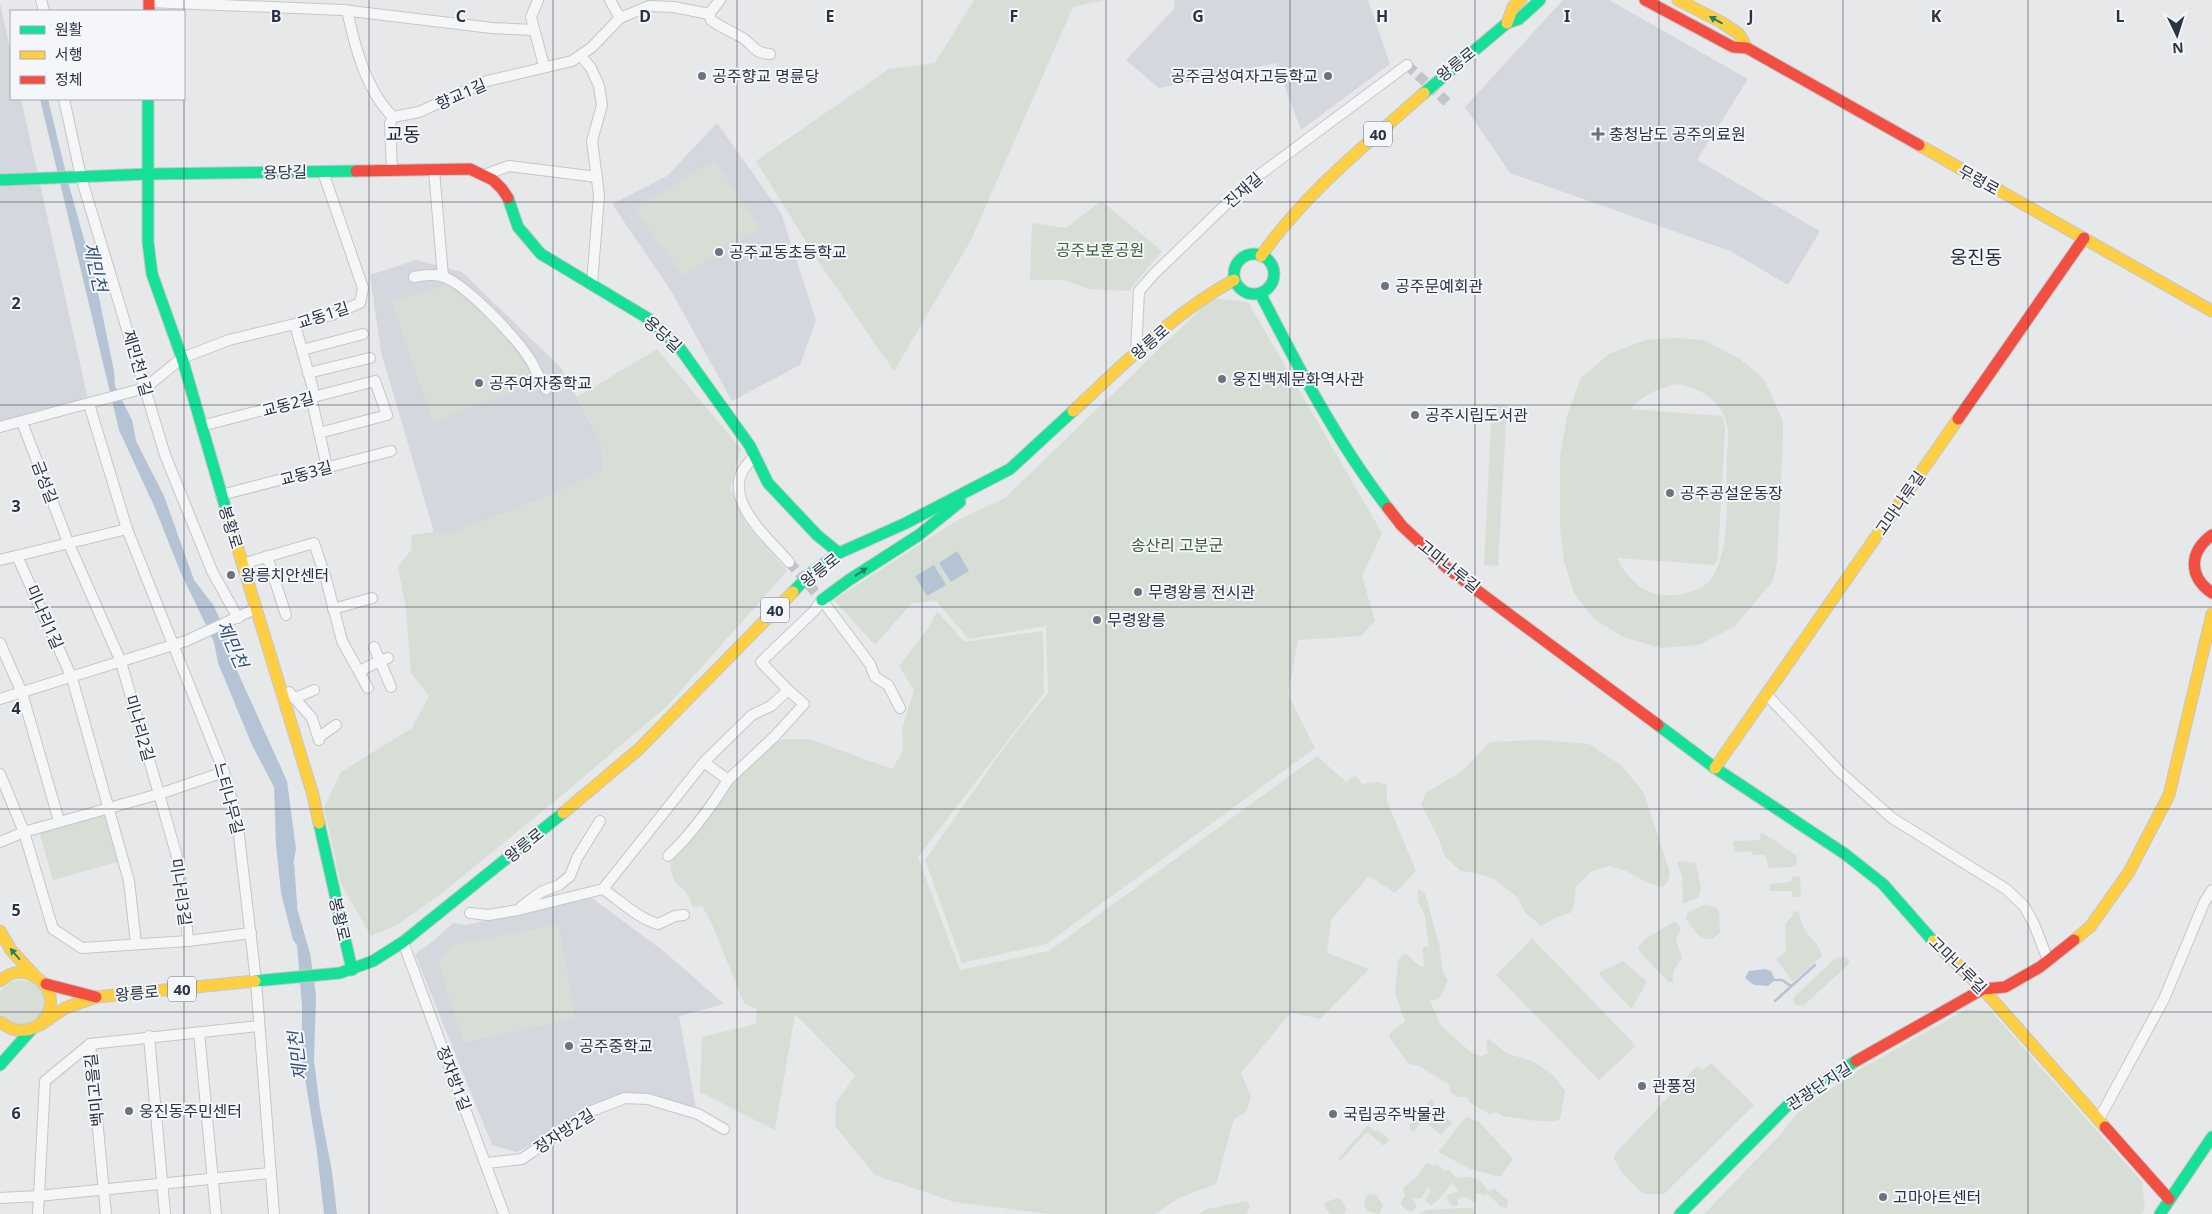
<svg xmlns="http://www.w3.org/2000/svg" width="2212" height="1214" viewBox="0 0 2212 1214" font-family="'Noto Sans','Noto Sans KR',sans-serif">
<rect width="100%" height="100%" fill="#e6e8ea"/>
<g fill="#d4d7dd">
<polygon points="1175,0 1368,0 1390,64 1301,130 1276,63 1159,88 1126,60 1174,9"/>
<polygon points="1563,0 1609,0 1748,79 1697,160 1820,231 1788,285 1730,251 1510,173 1465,107"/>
<polygon points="0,3 11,53 11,99 21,99 89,404 0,426"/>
<polygon points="717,123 781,213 816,320 800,365 732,401 671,291 612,204 667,176"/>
<polygon points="416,260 462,272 561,368 601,443 603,470 554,494 449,534 434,532 381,352 370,275"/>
<polygon points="592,898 666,953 724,1004 679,1016 696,1108 637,1098 612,1103 517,1152 492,1145 415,954 433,941 453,923 466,925"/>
</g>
<g fill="#d6ded6" fill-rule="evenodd">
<polygon points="974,0 1105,0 1073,7 971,240 894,371 820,264 756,161 889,69 935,63"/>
<polygon points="714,160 761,228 682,276 635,209"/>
<polygon points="1101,201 1162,251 1129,291 1090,289 1063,280 1030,280 1032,223 1066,228"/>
<polygon points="448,285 502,331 537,383 433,422 391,301"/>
<polygon points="1212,298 1248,302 1382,533 1362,576 1375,621 1361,636 1298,640 1288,694 1315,748 1046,944 962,963 925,860 1009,741 1048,693 1046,626 969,639 936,601 912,603 875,645 834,600 958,520 1005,498"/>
<path d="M 1674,338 L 1704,340 L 1740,359 L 1764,379 L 1783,421 L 1783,441 L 1777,563 L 1773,581 L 1735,626 L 1699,645 L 1661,648 L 1623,637 L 1594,619 L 1574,593 L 1564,561 L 1560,528 L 1560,457 L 1567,416 L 1581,378 L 1609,354 L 1646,340 ZM 1677,384 C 1694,388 1708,392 1719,407 C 1722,412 1726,419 1727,425 C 1730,435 1727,449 1727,459 C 1726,493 1731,546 1713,576 C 1707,586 1699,589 1689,592 C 1656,602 1632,588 1617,558 L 1715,565 L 1718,556 L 1725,426 L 1722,416 L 1630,409 C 1643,395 1658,388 1677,384 Z"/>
<polygon points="657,349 741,449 730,488 746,524 787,571 667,706 566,792 442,893 397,925 371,936 341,884 324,808 341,772 412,728 429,696 411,673 406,609 398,567 411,550 412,535 434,532 449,534 554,494 603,470 601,443 577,397"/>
<polygon points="1492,404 1507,405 1498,566 1484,565"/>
<polygon points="937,611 964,642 1043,631 1044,693 918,857 960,970 1049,951 1317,756 1346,782 1356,775 1362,784 1377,782 1387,785 1387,801 1416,871 1395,893 1369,876 1331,920 1327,953 1369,969 1320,1019 1291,1012 1241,1073 1251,1096 1247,1111 1234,1119 1216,1184 1179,1198 1155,1214 1051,1214 954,1202 875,1175 835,1126 836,1103 855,1075 795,1014 775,1130 700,1092 702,1037 756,1024 757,1009 744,1003 711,922 702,906 693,907 686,892 674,881 670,867 679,837 726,774 765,747 784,739 809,739 892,769 903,751 902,729 914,690 899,666 929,627"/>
<polygon points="1539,740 1589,744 1622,766 1644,793 1670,873 1668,881 1663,887 1648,883 1626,871 1609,866 1592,871 1576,886 1574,906 1570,913 1557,917 1541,926 1525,912 1517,897 1494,879 1480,874 1461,871 1444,856 1439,839 1421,804 1426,793 1462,771 1490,742"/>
<polygon points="110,811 124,860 53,880 39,831"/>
<polygon points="1763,833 1796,855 1797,864 1793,867 1769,868 1765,855 1752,855 1751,851 1734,852 1733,841 1760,840 1760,834"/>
<polygon points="1679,861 1696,863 1701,888 1699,897 1683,904 1682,876 1677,863"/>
<polygon points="1793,876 1800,877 1801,897 1793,897 1792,891 1770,891 1770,884 1791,882"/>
<path d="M 1418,889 L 1425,893 L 1440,948 L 1442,969 L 1448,981 L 1439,999 L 1430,1001 L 1441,1026 L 1472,1053 L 1481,1056 L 1488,1053 L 1486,1044 L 1488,1038 L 1506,1053 L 1532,1061 L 1552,1074 L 1565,1091 L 1560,1119 L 1556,1121 L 1537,1121 L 1502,1116 L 1497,1112 L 1489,1114 L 1471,1103 L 1467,1097 L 1458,1097 L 1451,1093 L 1450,1085 L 1419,1066 L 1409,1064 L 1389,1037 L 1391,1032 L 1405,1022 L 1395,993 L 1398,960 L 1402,955 L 1407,954 L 1417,964 L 1423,967 C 1425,960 1422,954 1423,947 L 1429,947 L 1425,916 L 1418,901 Z"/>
<path d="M 1704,905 L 1715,907 L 1719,911 L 1720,932 L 1713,939 C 1700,941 1691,928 1686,918 L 1688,912 Z"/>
<path d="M 1794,911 L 1799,912 C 1800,918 1801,924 1804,928 C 1809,938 1821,945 1822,956 L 1793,982 L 1776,959 L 1786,952 L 1785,924 L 1792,916 Z"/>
<polygon points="1673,922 1676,922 1681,929 1676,939 1682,958 1673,972 1673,982 1669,982 1639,951 1638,948 1644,940"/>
<polygon points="559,924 575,1018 464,1043 438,962 453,945"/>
<polygon points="1532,938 1636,1046 1599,1080 1496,975"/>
<polygon points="1837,957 1846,957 1850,963 1804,1005 1796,1006 1793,1000 1795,996"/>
<polygon points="1623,961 1647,982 1631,1009 1600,975 1600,972"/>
<path d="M 18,980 C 43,980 47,996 41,1017 L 20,1027 L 0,1015 L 0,992 L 10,982 Z"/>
<polygon points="1965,1010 1991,1011 2142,1182 2145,1209 2141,1214 1704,1214 1781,1134 1795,1116 1811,1102 1859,1070"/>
<polygon points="1711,1063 1754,1105 1664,1194 1644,1194 1623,1174 1614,1159 1615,1154 1697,1066 1703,1070"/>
<polygon points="1431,1099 1435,1102 1432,1113 1436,1109 1452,1122 1441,1135 1425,1122 1431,1114 1425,1116 1415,1131 1410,1130 1409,1125"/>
<polygon points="1466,1117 1479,1122 1513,1159 1500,1177 1470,1169 1438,1152"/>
<polygon points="1368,1125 1374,1131 1378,1130 1389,1139 1384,1146 1367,1132 1340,1161 1338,1159"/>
<path d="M 1426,1163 L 1433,1166 L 1437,1164 L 1445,1171 L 1449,1170 L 1456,1178 C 1470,1174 1483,1180 1488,1192 L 1490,1190 L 1495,1189 L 1503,1197 L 1507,1198 L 1508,1204 L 1506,1208 L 1501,1207 L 1488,1194 L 1485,1196 L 1479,1193 L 1475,1194 L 1477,1198 L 1474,1203 L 1464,1196 L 1458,1200 L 1458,1206 L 1453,1206 L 1448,1201 L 1447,1195 L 1459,1191 L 1452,1183 L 1438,1200 L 1431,1205 L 1425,1200 L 1431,1190 L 1428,1187 L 1421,1198 L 1413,1199 L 1417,1207 L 1413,1211 L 1408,1211 L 1401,1205 L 1401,1201 L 1405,1196 L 1403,1191 L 1404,1187 L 1418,1176 Z"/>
<path d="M 1372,1194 L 1377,1196 L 1383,1205 L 1379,1214 L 1367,1211 C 1364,1205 1363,1201 1367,1195 Z"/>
<polygon points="1338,1198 1342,1200 1346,1209 1344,1214 1330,1214 1324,1206 1326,1202"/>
<polygon points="1247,1201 1250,1206 1247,1214 1198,1214 1208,1209"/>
<polygon points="1464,1208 1473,1208 1476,1214 1419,1214 1427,1210"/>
</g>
<g fill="#b4c4d5">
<polygon points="40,99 48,99 68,182 95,278 114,371 115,386 132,420 136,441 164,496 194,580 214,606 226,633 229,653 287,781 296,849 293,866 296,905 310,953 316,995 314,1060 320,1108 332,1172 337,1214 324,1214 317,1152 302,1060 302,1006 297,945 293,940 281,893 276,845 274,787 252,745 218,663 214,642 180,571 155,508 119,430"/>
<polygon points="957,551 969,571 951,582 939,563"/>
<polygon points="934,565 946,585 927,596 915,576"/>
<polygon points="1765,969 1771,971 1775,980 1768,986 1754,985 1745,978 1749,971"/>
</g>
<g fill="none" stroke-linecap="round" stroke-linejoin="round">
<g stroke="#b4c4d5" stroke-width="2.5">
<polyline points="293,865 296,907"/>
<polyline points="1775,980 1782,980 1791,986"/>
<polyline points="1775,1001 1815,965"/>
</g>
<g stroke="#c1c4c9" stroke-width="10" stroke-dasharray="10 5" stroke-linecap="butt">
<polyline points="1407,65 1447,102"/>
<polyline points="789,562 822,600"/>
</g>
<defs>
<g id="street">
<polyline points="41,0 44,11"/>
<polyline points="538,0 531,17 544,66"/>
<polyline points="610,0 620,18"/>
<polyline points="149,2 342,10 492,28 533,30"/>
<path d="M 347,10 C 355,48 366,90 393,117"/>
<path d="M 709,14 L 711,20 C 720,27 729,30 739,36 C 753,42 751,53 770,54"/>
<polyline points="581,56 591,68 599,86 602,105 592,141 599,195 592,284"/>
<polyline points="64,99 81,177 165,455 212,571 238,618"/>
<polyline points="393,117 419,112 487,81 572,61 592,47 620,18 649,6 674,7 709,14 720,0"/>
<polyline points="392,170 390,123 393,117"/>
<polyline points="434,170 443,277"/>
<polyline points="487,174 509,166 597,177"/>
<path d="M 414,277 C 423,275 432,274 441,276 C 465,282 518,340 531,361 C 536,370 540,380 546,389"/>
<polyline points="295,325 313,389"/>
<polyline points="302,350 363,334"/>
<polyline points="1136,353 1139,291 1154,274 1247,184 1407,65"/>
<polyline points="308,373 370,358"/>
<polyline points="311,397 327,467"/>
<polyline points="89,404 127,529 224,772 237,819 256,981 274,1214"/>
<polyline points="22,422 68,542 121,662 176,853 185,907 188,941"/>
<polyline points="201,426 375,381 387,415 319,433"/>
<polyline points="0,427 145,388 182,358 229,340 332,315 360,303 363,288 323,172"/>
<path d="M 755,457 C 712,490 765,535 789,562"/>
<polyline points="221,495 391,451"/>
<polyline points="17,556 72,678 129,881 136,944"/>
<polyline points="267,556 286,615"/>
<polyline points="0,560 127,529"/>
<polyline points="242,564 314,543 326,579 342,641 368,688"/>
<polyline points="333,609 372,598"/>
<polyline points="0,643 22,693 59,821"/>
<polyline points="374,647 391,687"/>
<polyline points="360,671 379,661 388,658"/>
<polyline points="282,695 289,692 312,718 319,740"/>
<polyline points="1767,695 1839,771 1892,818 2006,889 2024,906 2034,924 2048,960"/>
<polyline points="295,698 314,690"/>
<polyline points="0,699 186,641 255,609"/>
<polyline points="319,737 336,725"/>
<polyline points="704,762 728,780 775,736 804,704 788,690"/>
<polyline points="0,774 24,832 53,929 82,948 188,941 251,933"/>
<polyline points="0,842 24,832 159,794 224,772"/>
<path d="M 668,856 C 692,834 711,807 728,780"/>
<path d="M 603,889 C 619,900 639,919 658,924 L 675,916 L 684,915"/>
<polyline points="521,907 541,892 559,885 570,876 577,858 600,821"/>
<polyline points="470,913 488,915 518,910 603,889 704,762 752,715 771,706 788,690 761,662 814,611 822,600 870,664 875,677 888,685 900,708"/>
<polyline points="403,942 504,1214"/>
<polyline points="199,1032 216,1214"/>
<polyline points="149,1036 165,1214"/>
<polyline points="90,1044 106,1214"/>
<polyline points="90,1044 259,1026"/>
<polyline points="2099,1119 2164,999 2204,903 2212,890"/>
<polyline points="487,1163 522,1159 589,1112 625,1098 648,1099 698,1114 724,1129"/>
<polyline points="0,1198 38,1196 270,1173"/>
<polyline points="38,1214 45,1081 90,1044"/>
</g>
<g id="fast">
<polyline points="1424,93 1507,23 1519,19 1540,0"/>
<polyline points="148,99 148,242 152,274 182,358 227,513"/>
<polyline points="0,180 148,174 356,171"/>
<polyline points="508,198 518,227 541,254 649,319 679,347 750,446 768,483 817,535 839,553"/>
<circle cx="1254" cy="274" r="20"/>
<path d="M 1260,293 C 1298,367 1337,442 1388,508"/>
<polyline points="793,592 811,573 839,553 904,524 1010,469 1073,411"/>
<polyline points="822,600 849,580 919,535 960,502"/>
<polyline points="1658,725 1715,768 1845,854 1883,884 1933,941"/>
<polyline points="319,823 352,970"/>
<polyline points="255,981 340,973 373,961 403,942 563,813"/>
<polyline points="0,1065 32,1029"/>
<polyline points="1680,1214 1792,1101 1856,1061"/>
<polyline points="2160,1214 2212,1137"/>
</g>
<g id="slow">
<polyline points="1678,0 1721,22 1739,34 1747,48"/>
<polyline points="1507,23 1513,7 1521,0"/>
<polyline points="1919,145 2212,311"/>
<path d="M 1261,256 C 1305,193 1367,144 1424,93"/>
<path d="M 1073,411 C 1123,365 1173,313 1234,280"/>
<polyline points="227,513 313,795 319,823"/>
<polyline points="1715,768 1958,419"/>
<polyline points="563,813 639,749 793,592"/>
<polyline points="0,931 11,950 34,975"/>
<polyline points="2074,940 2090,927 2129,872 2169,795 2212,614"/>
<polyline points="1933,941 1983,989 2105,1127"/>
<path d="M 0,981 C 9,973 21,969 32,975 C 65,991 50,1034 17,1030 C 11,1030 5,1025 0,1022"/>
<polyline points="40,1025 65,1008 96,997 255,981"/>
</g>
<g id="jam">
<polyline points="149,0 149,11"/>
<polyline points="1645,0 1733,47 1747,48 1919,145"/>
<polyline points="356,171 470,169 493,180 502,189 508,198"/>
<polyline points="1958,419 2084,238"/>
<polyline points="1388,508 1402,526 1447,568 1658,725"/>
<path d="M 2212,535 C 2189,552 2188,576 2212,593"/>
<polyline points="46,984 96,997"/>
<polyline points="1856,1061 1983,989 2005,987 2040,967 2074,940"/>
<polyline points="2105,1127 2169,1199"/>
</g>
</defs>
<use href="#street" stroke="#c4c6c8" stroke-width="12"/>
<use href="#fast" stroke="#c4c6c8" stroke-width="13"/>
<use href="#slow" stroke="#c4c6c8" stroke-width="13"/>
<use href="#jam" stroke="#c4c6c8" stroke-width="13"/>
<use href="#street" stroke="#f5f6f7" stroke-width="10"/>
<use href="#fast" stroke="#16e098" stroke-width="11"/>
<use href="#slow" stroke="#ffcf43" stroke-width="11"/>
<use href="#jam" stroke="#f24e42" stroke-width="11"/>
</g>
<defs><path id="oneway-solid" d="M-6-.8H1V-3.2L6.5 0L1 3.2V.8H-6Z" transform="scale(1.25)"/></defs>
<g fill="#22816a">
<use href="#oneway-solid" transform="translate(1716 20) rotate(-151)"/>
<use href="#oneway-solid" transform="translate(861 572) rotate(-34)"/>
<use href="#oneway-solid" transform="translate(15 954) rotate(-131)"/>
</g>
<path fill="none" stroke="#2b3445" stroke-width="1" stroke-opacity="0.55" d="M 184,0 L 184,1214M 369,0 L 369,1214M 553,0 L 553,1214M 737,0 L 737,1214M 922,0 L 922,1214M 1106,0 L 1106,1214M 1290,0 L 1290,1214M 1475,0 L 1475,1214M 1659,0 L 1659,1214M 1843,0 L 1843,1214M 2028,0 L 2028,1214M 0,202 L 2212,202M 0,405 L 2212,405M 0,607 L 2212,607M 0,809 L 2212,809M 0,1012 L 2212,1012"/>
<g fill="#6c737f" stroke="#f4f6f9" stroke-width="2">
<circle cx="702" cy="76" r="5"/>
<circle cx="1328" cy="76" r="5"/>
<path d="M1595.5 126.5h5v5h5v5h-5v5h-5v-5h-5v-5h5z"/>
<circle cx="719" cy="252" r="5"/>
<circle cx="1385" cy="286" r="5"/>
<circle cx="1222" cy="379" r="5"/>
<circle cx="479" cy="383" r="5"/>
<circle cx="1415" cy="415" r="5"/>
<circle cx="1670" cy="493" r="5"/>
<circle cx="231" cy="575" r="5"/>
<circle cx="1138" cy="592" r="5"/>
<circle cx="1097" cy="620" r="5"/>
<circle cx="569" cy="1046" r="5"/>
<circle cx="1642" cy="1086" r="5"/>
<circle cx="129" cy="1111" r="5"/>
<circle cx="1333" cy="1114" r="5"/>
<circle cx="1883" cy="1197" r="5"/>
</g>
<g text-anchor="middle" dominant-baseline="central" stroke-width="4" stroke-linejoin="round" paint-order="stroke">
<g fill="#f4f6f9" stroke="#676e7b" stroke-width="1">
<rect x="1364" y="121.5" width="28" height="25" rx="4"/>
<rect x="761" y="597.5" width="28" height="25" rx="4"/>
<rect x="168" y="976.5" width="28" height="25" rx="4"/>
</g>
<g font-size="15" font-weight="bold" fill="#2b3445">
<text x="1378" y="134">40</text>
<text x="775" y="610">40</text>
<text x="182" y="989">40</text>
</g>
<g font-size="16" fill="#2b3445" stroke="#f4f6f9">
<text transform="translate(1456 64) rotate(-39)">왕릉로</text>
<text transform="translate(461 94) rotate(-24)">향교1길</text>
<text transform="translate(285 172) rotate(-1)">용당길</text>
<text transform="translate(1979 180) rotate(29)">무령로</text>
<text transform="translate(1243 190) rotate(-41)">진재길</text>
<text transform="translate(323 315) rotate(-18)">교동1길</text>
<text transform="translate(663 334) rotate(43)">용당길</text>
<text transform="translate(1150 342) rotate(-41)">왕릉로</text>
<text transform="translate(138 363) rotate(74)">제민천1길</text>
<text transform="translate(288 404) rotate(-15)">교동2길</text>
<text transform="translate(306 473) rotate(-15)">교동3길</text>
<text transform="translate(45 482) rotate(69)">금성길</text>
<text transform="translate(1900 503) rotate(-55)">고마나루길</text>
<text transform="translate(231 527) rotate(73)">봉황로</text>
<text transform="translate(1449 566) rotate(39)">고마나루길</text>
<text transform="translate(820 570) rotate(-38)">왕릉로</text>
<text transform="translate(45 617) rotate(66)">미나리1길</text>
<text transform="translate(140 728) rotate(74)">미나리2길</text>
<text transform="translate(229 798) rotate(75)">느티나무길</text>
<text transform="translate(524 845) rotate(-39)">왕릉로</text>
<text transform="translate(181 892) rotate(82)">미나리3길</text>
<text transform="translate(340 919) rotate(77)">봉황로</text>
<text transform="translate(1958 965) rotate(45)">고마나루길</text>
<text transform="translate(137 993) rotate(-5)">왕릉로</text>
<text transform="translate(454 1078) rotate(69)">정자방1길</text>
<text transform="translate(1819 1086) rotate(-33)">관광단지길</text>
<text transform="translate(94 1090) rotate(-96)">백미고을길</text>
<text transform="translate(564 1131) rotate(-33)">정자방2길</text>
</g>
<g font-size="16" fill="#2b3445" stroke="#f4f6f9" text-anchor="start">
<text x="712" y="76">공주향교 명륜당</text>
<text x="1318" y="76" text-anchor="end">공주금성여자고등학교</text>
<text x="1609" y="134">충청남도 공주의료원</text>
<text x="729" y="252">공주교동초등학교</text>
<text x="1395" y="286">공주문예회관</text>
<text x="1232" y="379">웅진백제문화역사관</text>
<text x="489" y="383">공주여자중학교</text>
<text x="1425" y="415">공주시립도서관</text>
<text x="1680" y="493">공주공설운동장</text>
<text x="241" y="575">왕릉치안센터</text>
<text x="1148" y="592">무령왕릉 전시관</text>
<text x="1107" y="620">무령왕릉</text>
<text x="579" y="1046">공주중학교</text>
<text x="1652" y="1086">관풍정</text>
<text x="139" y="1111">웅진동주민센터</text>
<text x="1343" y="1114">국립공주박물관</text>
<text x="1893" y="1197">고마아트센터</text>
</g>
<g font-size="16" fill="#3f6138" stroke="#f4f6f9">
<text x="1100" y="250">공주보훈공원</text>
<text x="1177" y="545">송산리 고분군</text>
</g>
<g font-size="18" font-style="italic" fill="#34527a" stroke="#f4f6f9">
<text transform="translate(96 267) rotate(77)">제민천</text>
<text transform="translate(233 644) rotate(66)">제민천</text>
<text transform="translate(297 1056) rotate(-97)">제민천</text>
</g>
<g font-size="19" fill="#1d2536" stroke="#f4f6f9">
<text x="403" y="134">교동</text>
<text x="1976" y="257">웅진동</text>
</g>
</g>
<g font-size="16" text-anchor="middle" font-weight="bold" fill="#2b3445" stroke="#f4f6f9" stroke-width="4" stroke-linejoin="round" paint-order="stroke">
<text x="276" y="22">B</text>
<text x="461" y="22">C</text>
<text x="645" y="22">D</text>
<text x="830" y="22">E</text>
<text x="1014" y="22">F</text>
<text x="1198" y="22">G</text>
<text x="1382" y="22">H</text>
<text x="1567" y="22">I</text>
<text x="1751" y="22">J</text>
<text x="1936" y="22">K</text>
<text x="2120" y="22">L</text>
<text x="16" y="309">2</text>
<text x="16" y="512">3</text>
<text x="16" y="714">4</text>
<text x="16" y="916">5</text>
<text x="16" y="1119">6</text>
</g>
<rect x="10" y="10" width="175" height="90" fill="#f4f6f9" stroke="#a4a8b1"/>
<rect x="20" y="26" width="25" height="8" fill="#16e098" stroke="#a4a8b1"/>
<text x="55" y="35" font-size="15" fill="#2b3445">원활</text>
<rect x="20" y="51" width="25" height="8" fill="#ffcf43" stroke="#a4a8b1"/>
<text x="55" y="60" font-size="15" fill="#2b3445">서행</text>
<rect x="20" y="76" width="25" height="8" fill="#f24e42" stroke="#a4a8b1"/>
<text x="55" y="85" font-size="15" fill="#2b3445">정체</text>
<g transform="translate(2177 35) rotate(176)" stroke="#f4f6f9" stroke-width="4" paint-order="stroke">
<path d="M0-4L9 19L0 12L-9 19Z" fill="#2b3445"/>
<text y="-8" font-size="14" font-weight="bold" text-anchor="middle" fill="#2b3445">N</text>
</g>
</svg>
